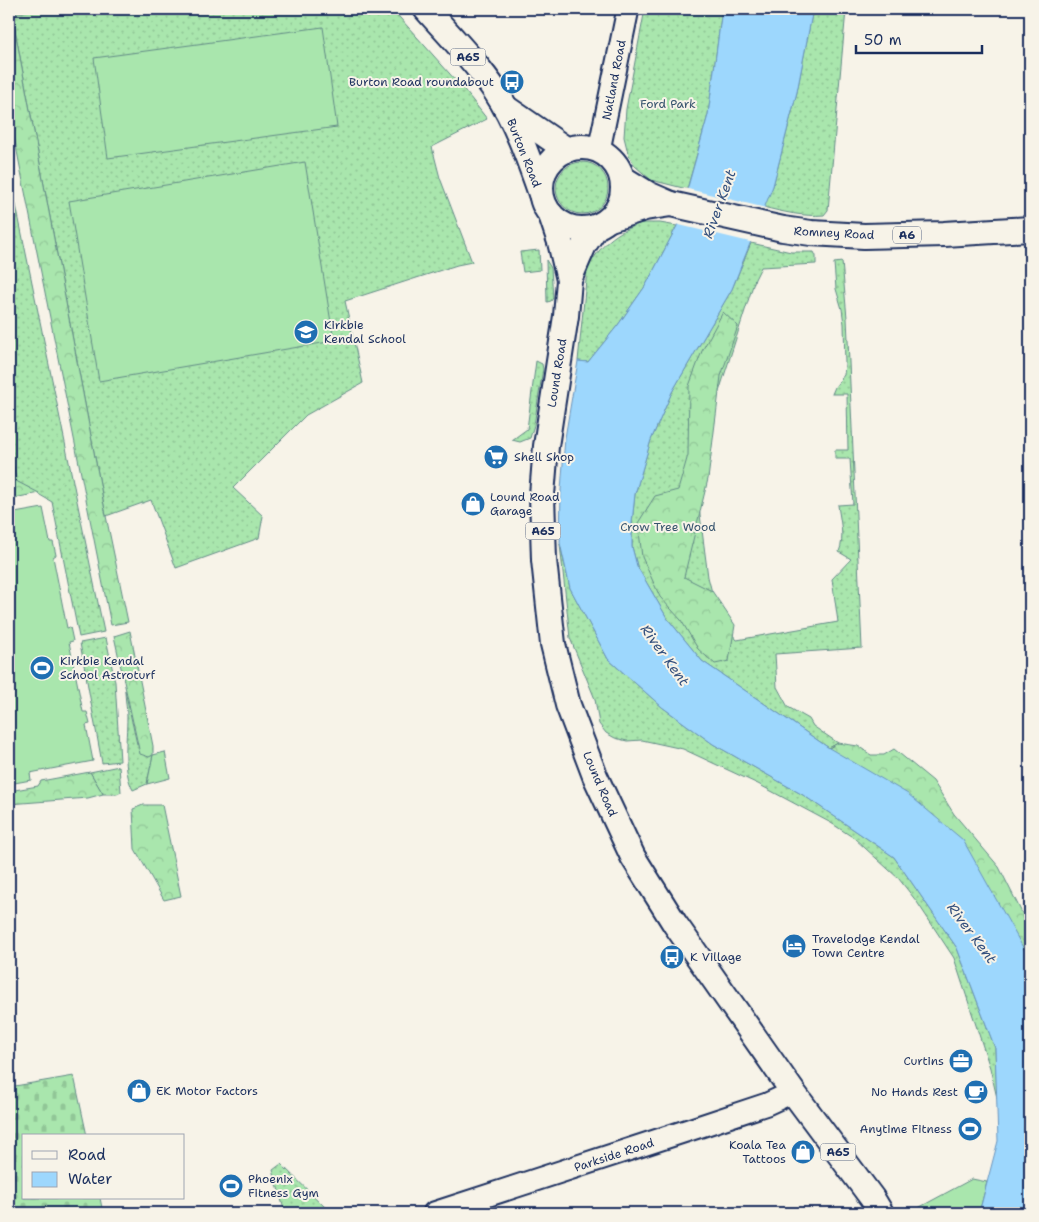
<svg xmlns="http://www.w3.org/2000/svg" width="1039" height="1222" viewBox="0 0 1039 1222" font-family="'Shantell Sans',sans-serif">
<defs>
<pattern id="grass-dots" width="8" height="8" patternUnits="userSpaceOnUse" patternTransform="scale(1.25)"><rect width="8" height="8" fill="#a9e6ad"/><path d="M2 2h.1M6 6h.1" fill="none" stroke="#91c697" stroke-width="1.8" stroke-linecap="round"/></pattern>
<pattern id="forest-crowns" width="20" height="18" patternUnits="userSpaceOnUse" patternTransform="scale(1.25)"><rect width="20" height="18" fill="#a9e6ad"/><path d="M2 6a3 3 0 1 1 6 0M12 15a3 3 0 1 1 6 0" fill="none" stroke="#91c697"/></pattern>
<pattern id="cemetery-stones" width="16" height="16" patternUnits="userSpaceOnUse" patternTransform="scale(1.25)"><rect width="16" height="16" fill="#a9e6ad"/><path d="M2 7V4a2 2 0 0 1 4 0v3zM10 15v-3a2 2 0 0 1 4 0v3z" fill="#91c697"/></pattern>
</defs>
<rect width="100%" height="100%" fill="#f7f3e8"/>
<filter id="ink" filterUnits="userSpaceOnUse"><feTurbulence type="fractalNoise" baseFrequency=".02" numOctaves="2"/><feDisplacementMap in="SourceGraphic" scale="10" xChannelSelector="R" yChannelSelector="G"/><feConvolveMatrix kernelMatrix="1 2 1 2 8 2 1 2 1" color-interpolation-filters="sRGB"/></filter>
<g filter="url(#ink)">
<g fill="url(#grass-dots)" stroke="#628a86">
<polygon points="39,9 392,9 466,92 487,119 432,147 440,178 472,262 457,265 345,301 363,383 306,415 233,488 263,516 259,538 176,568 151,500 106,516 12,14"/>
<polygon points="645,9 722,9 708,115 687,189 651,180 635,166 628,153 624,137 626,109"/>
<path d="M 813,9 L 861,9 L 846,10 L 828,210 L 824,215 C 804,217 783,212 763,207 L 773,186 L 797,92 Z"/>
<circle cx="582" cy="188" r="26"/>
<polygon points="9,171 104,632 79,637 52,502 16,481 9,438 12,388 9,374"/>
<path d="M 642,223 L 660,223 L 677,226 L 646,285 L 618,325 L 588,362 L 578,361 L 587,270 C 599,246 616,231 642,223 Z"/>
<path d="M 751,243 L 791,252 L 814,252 L 816,256 L 816,264 L 761,267 L 755,279 L 718,395 L 701,475 L 699,507 L 708,577 L 715,604 L 720,620 L 737,640 L 838,622 L 832,579 L 851,559 L 839,552 C 845,537 840,521 838,505 L 853,504 L 850,459 L 835,459 L 835,450 L 848,450 L 847,394 L 832,394 L 835,387 L 844,375 L 845,364 L 844,324 L 842,309 L 836,289 L 834,263 L 842,262 L 847,318 L 862,648 L 775,654 L 777,687 L 788,707 L 809,719 L 813,726 L 838,743 L 829,748 L 702,661 L 667,618 L 637,566 L 632,547 L 632,523 L 635,494 L 651,440 L 672,392 L 732,289 Z"/>
<polygon points="539,250 540,270 523,272 520,252"/>
<polygon points="546,260 551,268 553,298 551,301 547,302"/>
<polygon points="536,361 542,364 543,369 534,425 530,438 520,442 512,440 527,429"/>
<polygon points="560,544 570,588 608,659 662,707 713,744 803,795 894,857 957,948 995,1048 997,1098 990,1068 954,958 917,902 899,879 854,838 831,823 758,784 683,749 642,740 627,741 615,738 606,733 599,724 595,699 570,638"/>
<polygon points="106,638 115,682 120,761 102,763 80,643"/>
<path d="M 125,690 L 137,744 L 148,757 L 153,755 L 147,784 L 133,790 C 122,770 127,740 127,717 C 127,708 125,699 125,690 Z"/>
<polygon points="119,766 121,792 117,794 103,794 90,772"/>
<polygon points="281,1164 331,1213 285,1213 273,1170"/>
</g>
<g fill="url(#forest-crowns)" stroke="#628a86">
<polygon points="9,9 11,9 106,516 128,622 111,625 9,111"/>
<polygon points="723,312 738,326 721,376 708,479 684,577 712,591 735,625 729,661 715,664 698,649 681,620 660,597 642,557 638,523 655,496 678,490 688,455 689,386 702,351"/>
<polygon points="9,438 16,481 39,493 9,499"/>
<polygon points="130,631 153,746 153,755 149,757 140,754 114,636"/>
<polygon points="838,743 858,746 871,755 884,755 894,749 933,781 954,814 999,867 1027,923 1030,934 1030,960 829,748"/>
<polygon points="90,772 103,794 88,798 9,804 9,791 38,786 41,781"/>
<polygon points="143,805 162,805 181,896 164,900 135,849 133,809"/>
</g>
<polygon fill="url(#cemetery-stones)" stroke="#628a86" points="74,1076 87,1136 24,1136 24,1198 100,1198 103,1213 9,1213 9,1087"/>
<g fill="#a9e6ad" stroke="#628a86">
<polygon points="861,9 959,9 957,13"/>
<polygon points="323,27 337,127 108,158 94,58"/>
<polygon points="305,162 334,341 99,381 69,201"/>
<polygon points="43,508 50,542 53,542 56,555 53,557 67,628 70,627 73,641 69,642 83,712 87,712 90,724 86,725 93,761 30,773 31,780 9,784 9,514"/>
<polygon points="165,752 170,778 147,784 153,755"/>
<polygon points="972,1179 987,1182 979,1213 912,1213 920,1207"/>
</g>
<polygon fill="#9dd7fd" stroke="#6994bd" points="722,9 813,9 797,92 773,186 732,289 672,392 651,440 635,494 632,523 632,547 637,566 667,618 702,661 829,748 908,794 963,840 1030,960 1030,1213 979,1213 998,1141 995,1048 957,948 894,857 803,795 713,744 662,707 608,659 570,588 560,543 561,490 565,438 578,361 588,362 618,325 646,285 677,226 708,115"/>
<polygon fill="#f7f3e8" points="684,188 766,208 754,243 675,224"/>
<g fill="none" stroke-linecap="round" stroke-linejoin="round">
<defs>
<g id="secondary">
<polyline points="599,150 628,9"/>
<polyline points="434,1213 701,1126 767,1104 793,1092"/>
</g>
<g id="primary">
<path d="M 426,9 C 450,36 476,62 496,92 C 516,122 529,160 541,194"/>
<polyline points="506,108 567,150"/>
<circle cx="582" cy="188" r="41"/>
<polyline points="622,178 648,194 671,204 783,229 811,233 864,236 944,234 1030,229"/>
<polyline points="551,215 560,242 569,280 566,316 546,446 542,495 544,560 553,644 568,705 595,776 633,857 675,924 706,968 793,1092 872,1198 881,1213"/>
<polyline points="610,219 645,208 671,204"/>
<polyline points="569,280 584,245 596,227"/>
</g>
</defs>
<use href="#secondary" stroke="#1b2f5e" stroke-width="25"/>
<use href="#primary" stroke="#1b2f5e" stroke-width="28"/>
<use href="#secondary" stroke="#f7f3e8" stroke-width="21"/>
<use href="#primary" stroke="#f7f3e8" stroke-width="24"/>
</g>
</g>
<defs>
<symbol id="bus-disc" viewBox="-11 -11 22 22"><circle r="9.5" fill="#1f6fb2" stroke="#f7f3e8"/><path d="M-5-6H5V4H4V6H2V4H-2V6H-4V4H-5ZM-3.5-4V0h7V-4ZM-3.5 1.2v1.5H-2V1.2ZM2 1.2v1.5H3.5V1.2Z" fill="#fff"/></symbol>
<symbol id="school-disc" viewBox="-11 -11 22 22"><circle r="9.5" fill="#1f6fb2" stroke="#f7f3e8"/><path d="M0-5L7-2L0 1L-7-2ZM-4 1L0 2.5L4 1V4Q0 6-4 4Z" fill="#fff"/></symbol>
<symbol id="supermarket-disc" viewBox="-11 -11 22 22"><circle r="9.5" fill="#1f6fb2" stroke="#f7f3e8"/><path d="M-6-5.5h2.5l.6 2H6L4.5 2H-2.5L-4.4-4H-6ZM-1.5 3.2a1.3 1.3 0 1 0 .1 0ZM3 3.2a1.3 1.3 0 1 0 .1 0Z" fill="#fff"/></symbol>
<symbol id="shop-disc" viewBox="-11 -11 22 22"><circle r="9.5" fill="#1f6fb2" stroke="#f7f3e8"/><path d="M-5-2.5h2.3a2.7 3.5 0 0 1 5.4 0H5L5.5 6h-11ZM-1.5-2.5h3a1.5 2.3 0 0 0-3 0Z" fill="#fff"/></symbol>
<symbol id="stadium-disc" viewBox="-11 -11 22 22"><circle r="9.5" fill="#1f6fb2" stroke="#f7f3e8"/><path d="M0-5a6.5 5 0 1 0 0 10a6.5 5 0 1 0 0-10ZM-3.5-1.8h7v3.6h-7Z" fill="#fff"/></symbol>
<symbol id="hotel-disc" viewBox="-11 -11 22 22"><circle r="9.5" fill="#1f6fb2" stroke="#f7f3e8"/><path d="M-6-4.5h1.5V1H6V5H4.5V3h-9V5H-6ZM-4 0a1.8 1.8 0 1 1 3.6 0ZM.5 0V-2.5h3Q6-2.5 6 0Z" fill="#fff"/></symbol>
<symbol id="office-disc" viewBox="-11 -11 22 22"><circle r="9.5" fill="#1f6fb2" stroke="#f7f3e8"/><path d="M-6-3h4V-5.5h4V-3h4V5H-6ZM-1-4.5V-3h2v-1.5ZM-6 0V1H6V0Z" fill="#fff"/></symbol>
<symbol id="cafe-disc" viewBox="-11 -11 22 22"><circle r="9.5" fill="#1f6fb2" stroke="#f7f3e8"/><path d="M-5.5-4.5H6V0H3Q3 3.5 0 3.5H-2.5Q-5.5 3.5-5.5 0ZM3-3.2v2h1.7v-2ZM-6 4.5H4V6H-6Z" fill="#fff"/></symbol>
</defs>
<g fill-rule="evenodd">
<use href="#bus-disc" x="498" y="68" width="28" height="28"/>
<use href="#school-disc" x="292" y="318" width="28" height="28"/>
<use href="#supermarket-disc" x="482" y="443" width="28" height="28"/>
<use href="#shop-disc" x="459" y="490" width="28" height="28"/>
<use href="#stadium-disc" x="28" y="654" width="28" height="28"/>
<use href="#hotel-disc" x="780" y="932" width="28" height="28"/>
<use href="#bus-disc" x="658" y="943" width="28" height="28"/>
<use href="#office-disc" x="947" y="1047" width="28" height="28"/>
<use href="#shop-disc" x="125" y="1077" width="28" height="28"/>
<use href="#cafe-disc" x="962" y="1078" width="28" height="28"/>
<use href="#stadium-disc" x="956" y="1115" width="28" height="28"/>
<use href="#shop-disc" x="789" y="1138" width="28" height="28"/>
<use href="#stadium-disc" x="217" y="1172" width="28" height="28"/>
</g>
<g text-anchor="middle" dominant-baseline="central" stroke-width="4" stroke-linejoin="round" paint-order="stroke">
<g fill="#f7f3e8" stroke="#5d6a87" stroke-width="1">
<rect x="450.5" y="48.5" width="35" height="17" rx="4"/>
<rect x="893" y="226.5" width="28" height="17" rx="4"/>
<rect x="525.5" y="522.5" width="35" height="17" rx="4"/>
<rect x="820.5" y="1143.5" width="35" height="17" rx="4"/>
</g>
<g font-size="11" font-weight="bold" fill="#1b2f5e">
<text x="468" y="57">A65</text>
<text x="907" y="235">A6</text>
<text x="543" y="531">A65</text>
<text x="838" y="1152">A65</text>
</g>
<g font-size="12" fill="#1b2f5e" stroke="#f7f3e8">
<text transform="translate(614 80) rotate(-79)">Natland Road</text>
<text transform="translate(524 153) rotate(68)">Burton Road</text>
<text transform="translate(834 233) rotate(3)">Romney Road</text>
<text transform="translate(557 373) rotate(-81)">Lound Road</text>
<text transform="translate(600 784) rotate(67)">Lound Road</text>
<text transform="translate(614 1155) rotate(-18)">Parkside Road</text>
</g>
<g font-size="12" fill="#1b2f5e" stroke="#f7f3e8" text-anchor="start">
<text x="494" y="82" text-anchor="end">Burton Road roundabout</text>
<text x="324" y="325">Kirkbie<tspan x="324" dy="14">Kendal School</tspan></text>
<text x="514" y="457">Shell Shop</text>
<text x="490" y="497">Lound Road<tspan x="490" dy="14">Garage</tspan></text>
<text x="60" y="661">Kirkbie Kendal<tspan x="60" dy="14">School Astroturf</tspan></text>
<text x="812" y="939">Travelodge Kendal<tspan x="812" dy="14">Town Centre</tspan></text>
<text x="690" y="957">K Village</text>
<text x="944" y="1061" text-anchor="end">Curtins</text>
<text x="156" y="1091">EK Motor Factors</text>
<text x="958" y="1092" text-anchor="end">No Hands Rest</text>
<text x="952" y="1129" text-anchor="end">Anytime Fitness</text>
<text x="786" y="1145" text-anchor="end">Koala Tea<tspan x="786" dy="14">Tattoos</tspan></text>
<text x="248" y="1179">Phoenix<tspan x="248" dy="14">Fitness Gym</tspan></text>
</g>
<g font-size="12" fill="#37546e" stroke="#f7f3e8">
<text x="668" y="104">Ford Park</text>
<text x="668" y="527">Crow Tree Wood</text>
</g>
<g font-size="14" font-style="italic" fill="#35517e" stroke="#f7f3e8">
<text transform="translate(719 204) rotate(-70)">River Kent</text>
<text transform="translate(665 655) rotate(54)">River Kent</text>
<text transform="translate(972 933) rotate(53)">River Kent</text>
</g>
</g>
<rect width="1039" height="1222" fill="none" stroke="#f7f3e8" stroke-width="30"/>
<rect x="15" y="15" width="1009" height="1192" fill="none" stroke="#1b2f5e" stroke-width="2" filter="url(#ink)"/>
<rect x="22" y="1134" width="162" height="65" fill="#f7f3e8" stroke="#9fa5b1"/>
<rect x="32" y="1151" width="25" height="8" fill="#f7f3e8" stroke="#9fa5b1"/>
<text x="68" y="1160" font-size="15" fill="#1b2f5e">Road</text>
<rect x="32" y="1172" width="25" height="15" fill="#9dd7fd" stroke="#9fa5b1"/>
<text x="68" y="1184" font-size="15" fill="#1b2f5e">Water</text>
<path d="M856 45v8h126v-8" fill="none" stroke="#1b2f5e" stroke-width="2.5"/>
<text x="864" y="45" font-size="15" fill="#1b2f5e" stroke="#f7f3e8" stroke-width="4" paint-order="stroke">50 m</text>
</svg>
